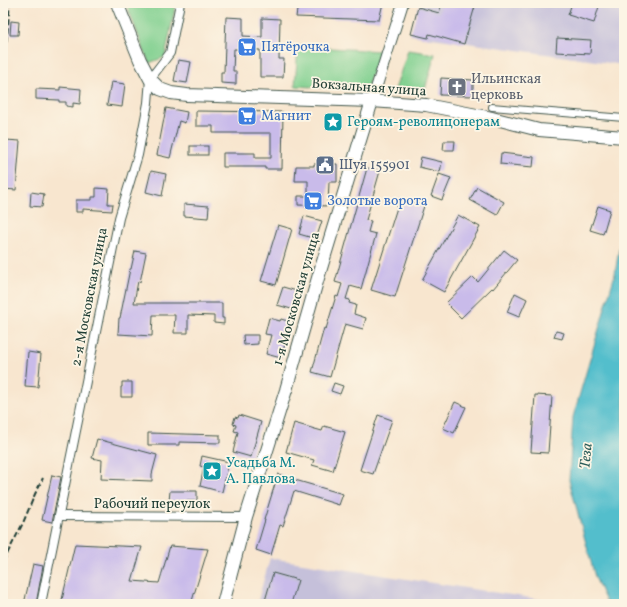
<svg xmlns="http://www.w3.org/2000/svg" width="627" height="607" viewBox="0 0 627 607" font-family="Vollkorn,serif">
<rect width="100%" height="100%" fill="#fcf5e5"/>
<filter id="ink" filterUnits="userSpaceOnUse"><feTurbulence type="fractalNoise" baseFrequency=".025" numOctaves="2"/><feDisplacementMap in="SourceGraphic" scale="8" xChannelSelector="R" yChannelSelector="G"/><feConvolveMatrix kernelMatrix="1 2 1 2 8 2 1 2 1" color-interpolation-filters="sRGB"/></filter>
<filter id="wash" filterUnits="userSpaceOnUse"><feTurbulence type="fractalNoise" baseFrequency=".012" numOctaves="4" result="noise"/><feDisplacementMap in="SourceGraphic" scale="16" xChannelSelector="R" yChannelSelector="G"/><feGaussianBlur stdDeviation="0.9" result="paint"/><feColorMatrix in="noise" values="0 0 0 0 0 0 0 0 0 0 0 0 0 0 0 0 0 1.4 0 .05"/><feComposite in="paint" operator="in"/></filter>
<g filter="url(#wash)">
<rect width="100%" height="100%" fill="#f8e6cf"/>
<g fill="#c5c0da">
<polygon points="420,3 624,3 624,65 410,35"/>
<polygon points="270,558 570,604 257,604"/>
</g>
<g fill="#81d090" stroke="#508662">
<polygon points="126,3 176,3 165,57 149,63"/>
<polygon points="298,46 380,51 366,90 295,86"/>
<polygon points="408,50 435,54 424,93 395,89"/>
</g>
<polygon fill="#52becc" stroke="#387e80" points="624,217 624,604 607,604 595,577 569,480 573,417 615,274"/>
<g id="blocks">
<g fill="#c9bbea">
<polygon points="298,3 383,3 379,20 296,17"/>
<polygon points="442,3 476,3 464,44 429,34 428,38 411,34 418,7 439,13"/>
<polygon points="572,3 600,3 594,23 568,15"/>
<polygon points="226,17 243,18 243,36 262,37 262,18 280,19 279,59 284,59 283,77 260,77 260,50 234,49 233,71 236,71 236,84 221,83 221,72 224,72"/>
<polygon points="11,21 19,22 18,35 10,35"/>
<polygon points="557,38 591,40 590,54 556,52"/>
<polygon points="178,60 191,62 187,83 174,81"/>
<polygon points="441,78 473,80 473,96 440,95"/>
<polygon points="111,82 125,84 122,107 107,105"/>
<polygon points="60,87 81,89 80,104 73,103 73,107 66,106 66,102 59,102 59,100 36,99 36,89 60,90"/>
<polygon points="166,108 187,112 185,123 179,121 170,158 157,155"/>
<polygon points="196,111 283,112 282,169 265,169 265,167 223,167 223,153 255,153 255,158 271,158 271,133 213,133 213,126 196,126"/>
<polygon points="6,140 20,141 16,190 3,189"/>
<polygon points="444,141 455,141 454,150 443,150"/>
<rect x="190" y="146" width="18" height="9"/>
<polygon points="501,153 534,157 533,167 500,164"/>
<polygon points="421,157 442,162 440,172 419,167"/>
<polygon points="314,164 337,164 337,182 329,182 328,206 298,205 298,196 308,196 308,181 295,181 296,166 314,166"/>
<polygon points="367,168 380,171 366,220 371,221 368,232 376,234 361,289 350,286 346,299 350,300 349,303 356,305 354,314 366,318 363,329 345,324 330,377 312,372 324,328 326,329 336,296 338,297 342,284 335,282"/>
<polygon points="151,171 166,174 162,196 146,192"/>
<polygon points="439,174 451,178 442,200 431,196"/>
<polygon points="477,187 504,202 497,215 470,200"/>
<polygon points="96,188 109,189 108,204 113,204 112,211 83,209 83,212 76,212 76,200 92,200 92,197 96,197"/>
<polygon points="31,192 44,194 42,207 30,206"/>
<polygon points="400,198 424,206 395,297 371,290"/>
<polygon points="184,204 209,206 208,218 184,216"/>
<polygon points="598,206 610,210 603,234 590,230"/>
<polygon points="458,215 480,227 444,292 422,280"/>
<polygon points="304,216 322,221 316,239 299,234"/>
<polygon points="278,225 292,229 276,285 261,281"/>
<polygon points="504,250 517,260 493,289 492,288 461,318 446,303 473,277 478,282"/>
<polygon points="135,251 146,253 140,282 138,281 134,303 222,303 222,318 224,318 224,324 214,323 214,316 188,315 188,333 174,333 175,315 153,315 152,336 118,334 119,318 120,318 130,269 131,269"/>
<polygon points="283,287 300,292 295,310 277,305"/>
<polygon points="515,293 527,299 519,317 507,312"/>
<polygon points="269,318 280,321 281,319 291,322 281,358 266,354 271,335 265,334"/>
<polygon points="556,331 564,333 562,339 554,337"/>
<polygon points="243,335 258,335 258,344 244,345"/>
<polygon points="28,352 41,354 38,387 25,386"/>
<polygon points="122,382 132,382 132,397 121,397 121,387 122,387"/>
<polygon points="334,383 343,386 340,394 331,391"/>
<polygon points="535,395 552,396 548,453 531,452"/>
<polygon points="455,402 466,407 454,433 443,428"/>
<polygon points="239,415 261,422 251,457 233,452 238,432 234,431 236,425 233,424 235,417 238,418"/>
<polygon points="378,415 392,420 373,474 360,470"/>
<polygon points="294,423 322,431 324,426 345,432 333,471 312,465 314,460 286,452"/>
<polygon points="148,433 220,435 220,443 179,442 179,445 148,445"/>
<polygon points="97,439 157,455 152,474 152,481 101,479 102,460 92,458"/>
<polygon points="202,456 229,462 222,492 200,486 204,467 200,466"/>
<polygon points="278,474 295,479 295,480 343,494 339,505 294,491 283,526 280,525 271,555 256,550 265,520 264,520"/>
<polygon points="52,475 61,477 52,522 42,520"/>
<polygon points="170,491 197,491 197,501 169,501"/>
<polygon points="75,544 142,547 132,581 159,583 170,546 208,549 191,604 61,604"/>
<polygon points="33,564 43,566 36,604 24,604"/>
<polygon points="273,573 298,580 291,604 264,604"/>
</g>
</g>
</g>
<g filter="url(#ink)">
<use href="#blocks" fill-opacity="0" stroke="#40564b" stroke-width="1"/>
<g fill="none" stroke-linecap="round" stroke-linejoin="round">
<defs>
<polyline id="pedestrian" points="492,107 624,118"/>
<g id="minor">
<polyline points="59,516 246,517"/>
<polyline points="41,604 119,218 138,155 148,103 150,79 170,53 180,3"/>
</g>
<polyline id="tertiary" points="372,101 403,3"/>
<g id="secondary">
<polyline points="117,3 140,60 150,79 160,89 171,93 187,95 372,101 426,105 492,118 539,130 624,137"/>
<polyline points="223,604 246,517 286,390 318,278 372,101"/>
</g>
</defs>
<use href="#pedestrian" stroke="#40564b" stroke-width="8"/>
<use href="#minor" stroke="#40564b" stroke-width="10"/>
<use href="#tertiary" stroke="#40564b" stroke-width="12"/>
<use href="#secondary" stroke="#40564b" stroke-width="14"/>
<use href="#pedestrian" stroke="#fff" stroke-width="6"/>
<use href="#minor" stroke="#fff" stroke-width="8"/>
<use href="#tertiary" stroke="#fff" stroke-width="10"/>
<use href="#secondary" stroke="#fff" stroke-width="12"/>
<g stroke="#1f3d34" stroke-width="2" stroke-dasharray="6 3" stroke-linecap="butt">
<polyline points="3,78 10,3"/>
<polyline points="3,562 23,523 35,494 43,478"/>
</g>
</g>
</g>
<defs>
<symbol id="supermarket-square" viewBox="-11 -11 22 22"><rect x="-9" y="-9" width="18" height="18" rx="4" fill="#3f7fe0" stroke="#fcf5e5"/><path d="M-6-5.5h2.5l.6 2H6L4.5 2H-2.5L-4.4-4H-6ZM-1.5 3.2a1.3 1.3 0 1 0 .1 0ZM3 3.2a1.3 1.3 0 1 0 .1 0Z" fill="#fff"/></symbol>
<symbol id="church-square" viewBox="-11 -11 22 22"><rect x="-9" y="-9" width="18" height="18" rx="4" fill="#6b7280" stroke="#fcf5e5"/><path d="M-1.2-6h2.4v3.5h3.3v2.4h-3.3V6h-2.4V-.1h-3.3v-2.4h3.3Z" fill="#fff"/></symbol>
<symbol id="sight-square" viewBox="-11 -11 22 22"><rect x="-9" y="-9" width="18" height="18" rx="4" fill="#0f9aa8" stroke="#fcf5e5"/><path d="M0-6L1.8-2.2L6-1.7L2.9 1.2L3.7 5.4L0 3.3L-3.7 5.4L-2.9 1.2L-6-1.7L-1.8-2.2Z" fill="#fff"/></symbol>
<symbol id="civic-square" viewBox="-11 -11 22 22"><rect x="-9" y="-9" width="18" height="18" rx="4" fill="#5c6f8a" stroke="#fcf5e5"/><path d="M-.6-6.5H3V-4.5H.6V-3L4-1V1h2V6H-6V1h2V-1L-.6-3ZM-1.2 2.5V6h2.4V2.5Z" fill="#fff"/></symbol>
</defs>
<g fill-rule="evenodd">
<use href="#supermarket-square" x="236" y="36" width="22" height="22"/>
<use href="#church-square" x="446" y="76" width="22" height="22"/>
<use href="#supermarket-square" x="236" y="105" width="22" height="22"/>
<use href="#sight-square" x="322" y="111" width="22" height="22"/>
<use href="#civic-square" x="314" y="154" width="22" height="22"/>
<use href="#supermarket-square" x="302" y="190" width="22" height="22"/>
<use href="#sight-square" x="201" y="460" width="22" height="22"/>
</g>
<g text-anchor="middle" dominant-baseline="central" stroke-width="3.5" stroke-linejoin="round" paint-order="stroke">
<g font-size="14" fill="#366cbe" stroke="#fcf5e5" text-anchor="start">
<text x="261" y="47">Пятёрочка</text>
<text x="261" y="116">Магнит</text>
<text x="327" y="201">Золотые ворота</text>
</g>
<g font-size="14" fill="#5b616d" stroke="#fcf5e5" text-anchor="start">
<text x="471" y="79">Ильинская<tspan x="471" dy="16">церковь</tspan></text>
</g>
<g font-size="14" fill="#1f3d34" stroke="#fcf5e5">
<text transform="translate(369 88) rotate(4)">Вокзальная улица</text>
<text transform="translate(90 297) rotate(-79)">2-я Московская улица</text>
<text transform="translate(297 299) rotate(-74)">1-я Московская улица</text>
<text x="152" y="504">Рабочий переулок</text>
</g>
<g font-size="14" fill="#0d838f" stroke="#fcf5e5" text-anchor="start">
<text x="347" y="122">Героям-револицонерам</text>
<text x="226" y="463">Усадьба М.<tspan x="226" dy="16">А. Павлова</tspan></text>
</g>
<g font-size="14" fill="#4e5e75" stroke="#fcf5e5" text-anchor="start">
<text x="339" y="165">Шуя 155901</text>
</g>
<g font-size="15" font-style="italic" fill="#2c5d5a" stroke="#fcf5e5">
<text transform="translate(587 456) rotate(-84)">Теза</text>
</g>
</g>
<rect width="627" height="607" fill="none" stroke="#fcf5e5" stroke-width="16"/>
</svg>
